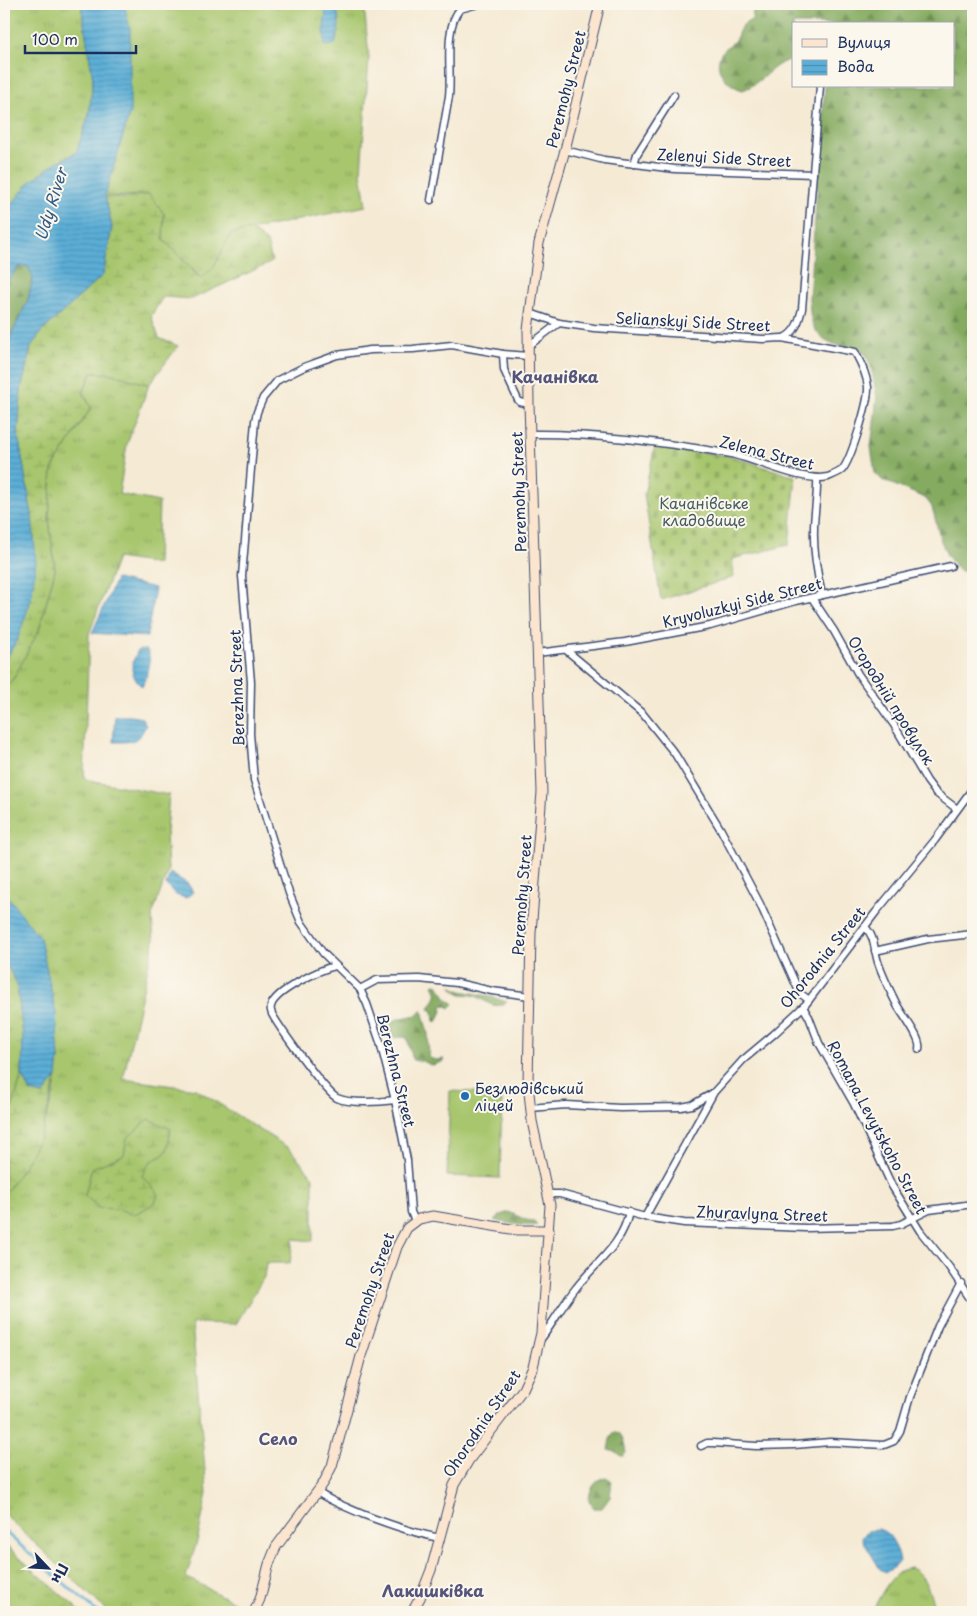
<svg xmlns="http://www.w3.org/2000/svg" width="977" height="1616" viewBox="0 0 977 1616" font-family="'Playpen Sans',sans-serif">
<defs>
<pattern id="grass-tufts" width="24" height="20" patternUnits="userSpaceOnUse" patternTransform="scale(1.25)"><rect width="24" height="20" fill="#a7c66d"/><path d="M3 7l-1-3M5 7V3M7 7l1-3M15 17l-1-3M17 17v-4M19 17l1-3" fill="none" stroke="#8faa61"/></pattern>
<pattern id="forest-firs" width="22" height="20" patternUnits="userSpaceOnUse" patternTransform="scale(1.25)"><rect width="22" height="20" fill="#85ab60"/><path d="M5 1l3.5 6h-7zM16 11l3.5 6h-7z" fill="#6c8c52"/></pattern>
<pattern id="wetland-marsh" width="20" height="14" patternUnits="userSpaceOnUse" patternTransform="scale(1.25)"><rect width="20" height="14" fill="#a7c66d"/><path d="M1 5h8M5 5V1M11 12h8M15 12V8" fill="none" stroke="#8faa61"/></pattern>
<pattern id="cemetery-stones" width="16" height="16" patternUnits="userSpaceOnUse" patternTransform="scale(1.25)"><rect width="16" height="16" fill="#a7c66d"/><path d="M2 7V4a2 2 0 0 1 4 0v3zM10 15v-3a2 2 0 0 1 4 0v3z" fill="#8faa61"/></pattern>
<pattern id="water-rules" width="6" height="5" patternUnits="userSpaceOnUse" patternTransform="scale(1.25)"><rect width="6" height="5" fill="#5baed7"/><path d="M0 2.5h6" fill="none" stroke="#4a8eb2"/></pattern>
</defs>
<rect width="100%" height="100%" fill="#fbf7ec"/>
<filter id="ink" filterUnits="userSpaceOnUse"><feTurbulence type="fractalNoise" baseFrequency=".02" numOctaves="2"/><feDisplacementMap in="SourceGraphic" scale="10" xChannelSelector="R" yChannelSelector="G"/><feConvolveMatrix kernelMatrix="1 2 1 2 8 2 1 2 1" color-interpolation-filters="sRGB"/></filter>
<filter id="wash" filterUnits="userSpaceOnUse"><feTurbulence type="fractalNoise" baseFrequency=".0096" numOctaves="4" result="noise"/><feDisplacementMap in="SourceGraphic" scale="20" xChannelSelector="R" yChannelSelector="G"/><feGaussianBlur stdDeviation="1.12" result="paint"/><feColorMatrix in="noise" values="0 0 0 0 0 0 0 0 0 0 0 0 0 0 0 0 0 1.4 0 .05"/><feComposite in="paint" operator="in"/></filter>
<g filter="url(#wash)">
<rect width="100%" height="100%" fill="#f5ead4"/>
<g fill="url(#grass-tufts)" stroke="#617a66">
<polygon points="4,4 81,4 93,79 89,115 76,153 57,162 30,182 4,214"/>
<polygon points="124,4 364,4 369,58 361,172 366,206 231,234 213,268 202,279 163,239 164,214 149,194 113,197 105,196 130,111"/>
<polygon points="93,372 113,374 149,385 127,444 119,494 159,502 157,564 117,558 89,634 84,779 169,795 166,832 168,870 152,916 154,941 123,1079 196,1089 290,1149 313,1177 313,1241 293,1239 290,1263 266,1263 264,1277 236,1324 192,1323 207,1493 198,1538 186,1577 249,1610 249,1612 108,1612 4,1514 4,1195 22,1169 40,1138 54,1092 59,1058 40,938 9,898 4,885 4,690 15,676 55,570 49,519 52,469 91,408 83,392"/>
<polygon points="4,960 17,984 23,1036 22,1075 4,1135"/>
<polygon points="4,1544 81,1612 4,1612"/>
<path d="M 910,1568 C 927,1574 931,1598 936,1612 L 871,1612 C 881,1597 890,1571 910,1568 Z"/>
</g>
<g fill="url(#forest-firs)" stroke="#506d5f">
<path d="M 754,4 L 973,4 L 973,574 L 958,570 L 947,555 L 941,541 L 932,507 L 927,500 L 921,496 L 882,480 L 875,473 L 871,447 L 877,397 L 870,363 L 864,352 C 856,348 849,348 841,346 C 813,339 810,323 809,298 L 825,86 L 953,86 L 953,24 L 793,24 L 793,62 L 788,60 C 771,66 760,84 743,90 C 727,86 710,67 723,51 C 726,47 732,45 735,40 C 738,36 739,30 742,26 C 745,23 749,22 752,19 Z"/>
<polygon points="28,266 33,277 28,300 4,350 4,286 18,267"/>
<path d="M 435,984 L 439,985 C 440,991 445,993 447,999 L 452,1002 L 454,1004 L 450,1008 L 445,1005 L 442,1006 L 442,1011 L 437,1022 L 434,1021 L 433,1011 L 429,1009 C 432,1000 441,997 433,985 Z"/>
<path d="M 451,986 L 461,991 L 489,996 L 507,1002 C 494,1011 487,1001 478,997 C 466,991 463,1000 451,986 Z"/>
<path d="M 422,1010 L 428,1034 L 429,1058 L 436,1060 L 444,1059 L 442,1062 C 428,1067 433,1065 422,1061 C 419,1061 416,1061 413,1060 L 407,1038 L 403,1037 L 389,1038 C 385,1035 383,1028 385,1024 L 401,1018 L 417,1015 Z"/>
<path d="M 509,1212 L 526,1220 L 534,1221 L 537,1225 C 529,1227 501,1223 495,1220 L 499,1216 Z"/>
<path d="M 615,1432 C 625,1434 624,1445 626,1453 L 623,1456 L 620,1456 L 616,1452 L 608,1450 L 610,1439 Z"/>
<path d="M 606,1477 L 612,1481 L 610,1497 L 602,1508 L 594,1508 L 589,1501 C 589,1490 595,1480 606,1477 Z"/>
</g>
<g fill="url(#wetland-marsh)" stroke="#617a66">
<polygon points="149,194 164,214 163,239 201,279 213,268 231,234 251,230 267,242 272,262 192,299 163,297 151,316 159,338 178,346 149,385 113,374 92,372 83,392 91,408 52,469 49,519 55,570 39,630 15,676 4,690 4,662 18,638 32,515 18,435 21,390 31,347 41,332 103,275 112,227 105,196 122,198"/>
<polygon points="22,1075 31,1092 43,1095 57,1077 40,1138 22,1169 4,1195 4,1135"/>
<polygon points="149,1119 171,1129 167,1151 163,1155 150,1162 142,1176 159,1194 154,1204 133,1215 119,1209 98,1208 85,1195 92,1168 124,1155 127,1138"/>
</g>
<polygon fill="url(#cemetery-stones)" stroke="#617a66" points="655,446 730,456 796,477 789,545 732,559 734,577 661,600 644,494"/>
<polygon fill="#a7c66d" stroke="#617a66" points="450,1091 502,1093 500,1178 447,1176"/>
<g fill="url(#water-rules)" stroke="#3b6e9a">
<polygon points="81,4 124,4 130,28 130,112 105,196 112,227 103,275 41,332 31,347 21,390 18,435 32,515 36,562 31,600 18,638 4,662 4,350 28,300 33,277 28,266 18,267 4,286 4,214 30,182 57,162 76,153 89,115 93,79"/>
<path d="M 329,6 L 336,6 C 340,19 340,31 335,44 L 325,46 L 324,28 L 326,8 Z"/>
<polygon points="116,579 155,588 147,637 92,633"/>
<path d="M 138,650 L 147,650 C 153,662 147,675 142,687 C 129,673 130,667 138,650 Z"/>
<path d="M 115,716 L 131,716 L 142,718 L 146,725 C 138,743 131,742 113,742 Z"/>
<polygon points="170,873 188,884 193,892 186,898 176,895 166,885"/>
<polygon points="9,898 40,938 56,1013 59,1058 57,1077 43,1095 31,1092 22,1075 23,1036 17,984 4,960 4,903"/>
<path d="M 878,1529 C 892,1532 897,1548 900,1561 L 895,1567 L 886,1572 L 880,1569 L 862,1539 L 863,1536 L 868,1531 Z"/>
</g>
<g fill="none" stroke-linecap="round" stroke-linejoin="round">
<polyline stroke="#5baed7" stroke-width="2.5" points="4,1531 97,1612"/>
</g>
</g>
<g filter="url(#ink)">
<g fill="none" stroke-linecap="round" stroke-linejoin="round">
<defs>
<g id="street">
<polyline points="565,150 604,160 675,169 813,174"/>
<polyline points="634,164 637,154 674,95"/>
<path d="M 431,200 L 449,96 C 452,72 443,28 460,9 L 478,4"/>
<path d="M 530,313 L 559,323 L 594,328 L 763,339 L 782,338 L 855,352 C 861,363 867,375 868,387 C 869,401 851,460 842,470 C 838,473 833,475 828,477 C 802,483 755,458 726,453 C 662,442 596,433 530,434"/>
<path d="M 784,338 C 796,332 799,321 802,309 L 820,86"/>
<polyline points="527,347 559,323"/>
<polyline points="503,354 504,370 518,400 520,402 529,404"/>
<path d="M 817,478 C 818,495 814,512 814,529 C 813,552 817,573 822,595"/>
<polyline points="812,598 834,631 858,674 894,725 927,781 936,793 957,809"/>
<polyline points="566,650 643,714 675,754 721,830 760,904 797,987 801,994 809,1000"/>
<polyline points="537,653 625,642 710,626 796,601 951,566"/>
<path d="M 865,927 C 875,936 874,950 878,962 C 883,977 890,991 897,1005 C 903,1016 922,1039 919,1049"/>
<polyline points="875,951 928,939 973,934"/>
<path d="M 335,966 C 321,969 275,991 271,1006 C 270,1010 271,1011 272,1014 C 279,1027 326,1093 337,1098 C 349,1104 381,1102 395,1100"/>
<polyline points="360,989 377,980 419,979 457,983 492,991 530,996"/>
<polyline points="803,1007 809,1017 819,1043 854,1104 892,1186 920,1231 949,1267 973,1303"/>
<polyline points="530,1108 566,1105 620,1108 681,1107 692,1105 713,1093"/>
<polyline points="549,1194 560,1194 645,1217 684,1223 805,1228 893,1226 901,1224 929,1210 973,1204"/>
<polyline points="645,1217 714,1092 743,1060 774,1034 806,1004 876,912 935,840 973,788"/>
<polyline points="415,1221 411,1212 407,1160 395,1100 380,1042 367,1004 360,989 323,953 301,922 289,893 254,780 250,734 251,682 242,576 255,421 257,412 263,398 278,380 304,367 337,355 370,350 413,349 452,345 503,354 528,356"/>
<path d="M 541,1339 C 553,1323 563,1304 576,1288 C 596,1262 622,1246 629,1212"/>
<polyline points="701,1446 707,1443 713,1443 756,1446 794,1445 830,1442 884,1445 894,1441 900,1431 910,1397 938,1326 961,1283"/>
<path d="M 317,1492 C 332,1502 346,1507 362,1514 C 388,1524 413,1533 440,1538"/>
</g>
<g id="secondary">
<polyline points="254,1612 260,1599 269,1564 276,1547 323,1484 332,1466 361,1356 397,1247 407,1228 419,1219 433,1216 517,1230 549,1230"/>
<polyline points="412,1612 420,1598 431,1570 454,1485 469,1460 523,1389 533,1367 541,1333 550,1205 532,1121 528,1083 531,933 542,792 529,404 528,330 539,243 565,150 600,4"/>
</g>
</defs>
<use href="#street" stroke="#3c4b70" stroke-width="9"/>
<use href="#secondary" stroke="#3c4b70" stroke-width="11"/>
<use href="#street" stroke="#fff" stroke-width="6"/>
<use href="#secondary" stroke="#fbe5cf" stroke-width="9"/>
</g>
</g>
<circle fill="#1f6fb2" stroke="#fbf7ec" stroke-width="2" cx="465" cy="1096" r="5"/>
<g text-anchor="middle" dominant-baseline="central" stroke-width="4" stroke-linejoin="round" paint-order="stroke">
<g font-size="15" fill="#1b2f5e" stroke="#fbf7ec">
<text transform="translate(565 89) rotate(-76)">Peremohy Street</text>
<text transform="translate(724 157) rotate(3)">Zelenyi Side Street</text>
<text transform="translate(693 321) rotate(3)">Selianskyi Side Street</text>
<text transform="translate(767 452) rotate(14)">Zelena Street</text>
<text transform="translate(518 492) rotate(-92)">Peremohy Street</text>
<text transform="translate(742 602) rotate(-14)">Kryvoluzkyi Side Street</text>
<text transform="translate(236 688) rotate(-92)">Berezhna Street</text>
<text transform="translate(892 700) rotate(58)">Огородній провулок</text>
<text transform="translate(521 895) rotate(-86)">Peremohy Street</text>
<text transform="translate(822 957) rotate(-51)">Ohorodnia Street</text>
<text transform="translate(397 1070) rotate(76)">Berezhna Street</text>
<text transform="translate(878 1127) rotate(62)">Romana Levytskoho Street</text>
<text transform="translate(762 1213) rotate(2)">Zhuravlyna Street</text>
<text transform="translate(369 1290) rotate(-71)">Peremohy Street</text>
<text transform="translate(481 1423) rotate(-56)">Ohorodnia Street</text>
</g>
<g font-size="15" fill="#455c62" stroke="#fbf7ec">
<text x="704" y="502">Качанівське<tspan x="704" dy="17">кладовище</tspan></text>
</g>
<g font-size="15" fill="#1b2f5e" stroke="#fbf7ec" text-anchor="start">
<text x="475" y="1087">Безлюдівський<tspan x="475" dy="17">ліцей</tspan></text>
</g>
<g font-size="16" font-style="italic" fill="#315b88" stroke="#fbf7ec">
<text transform="translate(50 204) rotate(-73)">Udy River</text>
</g>
<g font-size="16" font-weight="bold" fill="#55547c" stroke="#fbf7ec">
<text x="555" y="376">Качанівка</text>
<text x="278" y="1438">Село</text>
<text x="433" y="1590">Лакишківка</text>
</g>
</g>
<rect width="977" height="1616" fill="none" stroke="#fbf7ec" stroke-width="20"/>
<rect x="792" y="22" width="162" height="65" fill="#fbf7ec" stroke="#a1a7b3"/>
<rect x="802" y="39" width="25" height="8" fill="#fbe5cf" stroke="#a1a7b3"/>
<text x="837" y="48" font-size="15" fill="#1b2f5e">Вулиця</text>
<rect x="802" y="60" width="25" height="15" fill="url(#water-rules)" stroke="#a1a7b3"/>
<text x="837" y="72" font-size="15" fill="#1b2f5e">Вода</text>
<g transform="translate(48 1568) rotate(115)" stroke="#fbf7ec" stroke-width="4" paint-order="stroke">
<path d="M0-4L9 19L0 12L-9 19Z" fill="#1b2f5e"/>
<text y="-8" font-size="14" font-weight="bold" text-anchor="middle" fill="#1b2f5e">Пн</text>
</g>
<path d="M25 45v8h111v-8" fill="none" stroke="#1b2f5e" stroke-width="2.5"/>
<text x="32" y="45" font-size="15" fill="#1b2f5e" stroke="#fbf7ec" stroke-width="4" paint-order="stroke">100 m</text>
</svg>
